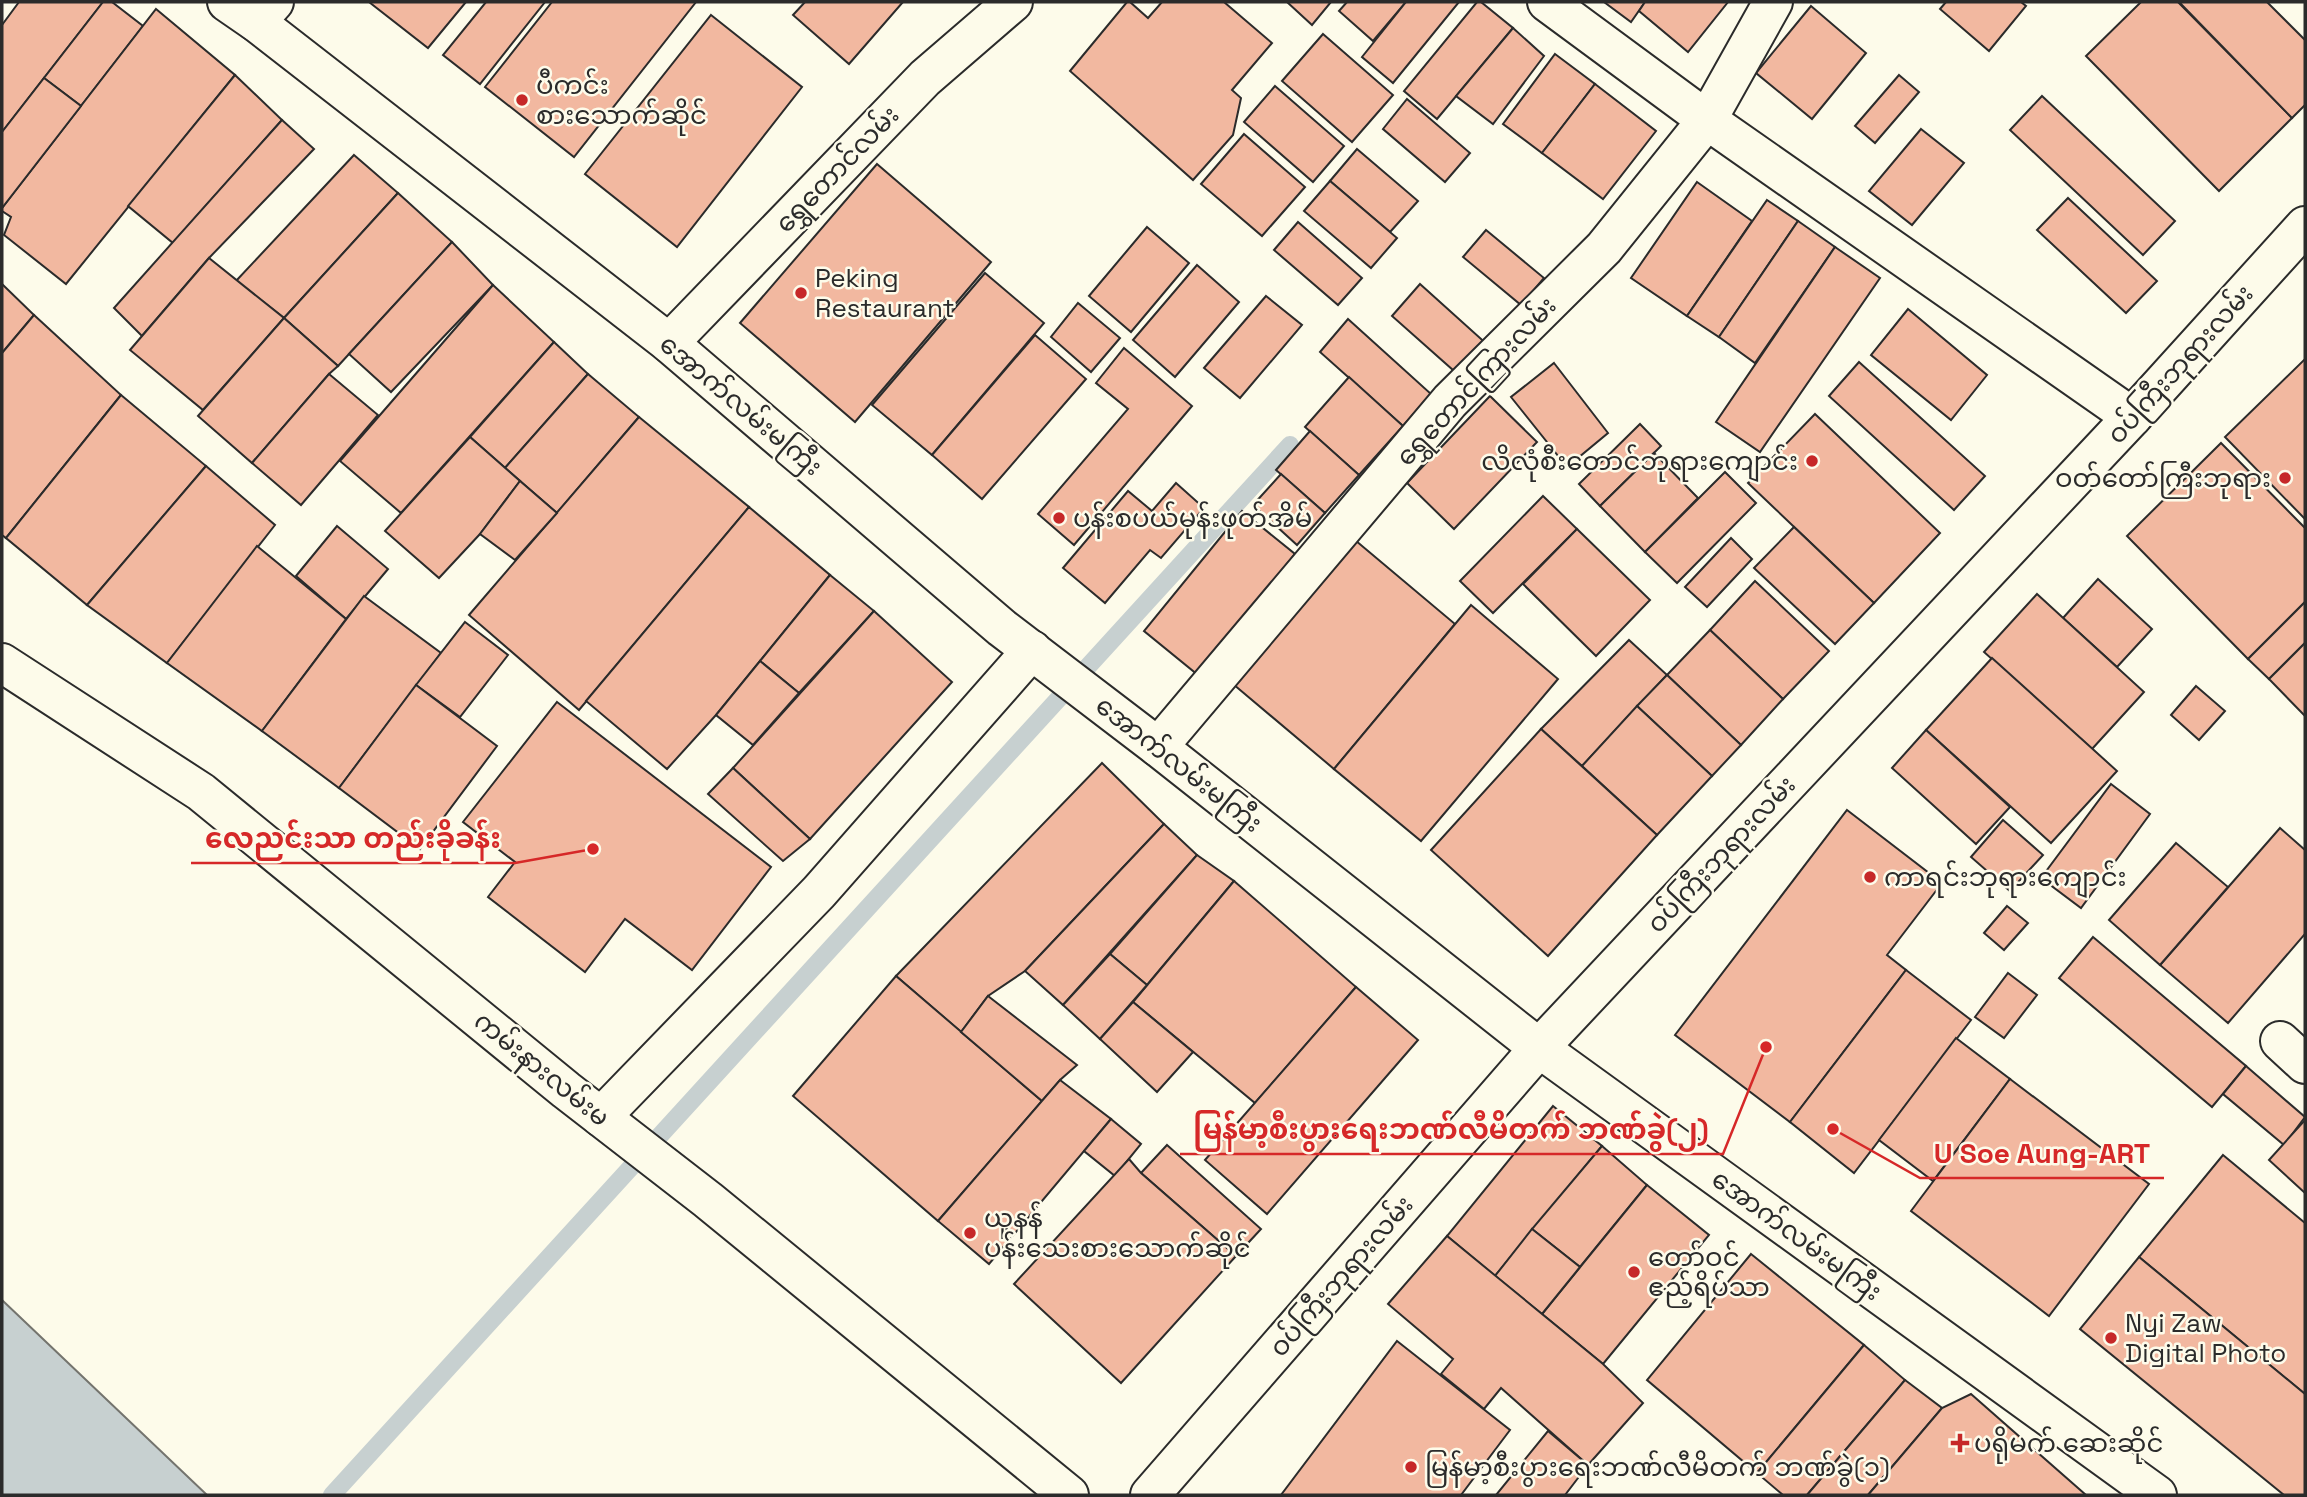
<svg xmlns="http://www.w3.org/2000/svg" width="2307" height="1497" viewBox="0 0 2307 1497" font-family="'Space Grotesk','Noto Sans Myanmar',sans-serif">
<rect width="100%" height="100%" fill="#fdfbea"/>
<polygon fill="#c7d0d0" stroke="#74746e" stroke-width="2" points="2,1300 207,1495 2,1495"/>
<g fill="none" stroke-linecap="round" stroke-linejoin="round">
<polyline stroke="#c7d0d0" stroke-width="18" points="332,1495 1290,445"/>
</g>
<g fill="#f2b8a0" stroke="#2b2b2b" stroke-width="2">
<polygon points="19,2 103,2 2,132 2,25"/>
<polygon points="103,2 112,2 143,26 81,106 44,78"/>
<polygon points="369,2 466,2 428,48"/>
<polygon points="486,2 545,2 480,84 443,55"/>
<polygon points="552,2 696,2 574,157 485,87"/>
<polygon points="805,2 903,2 849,64 793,15"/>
<polygon points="1127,2 1130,2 1148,18 1162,2 1224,2 1272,43 1232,90 1241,98 1233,135 1193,180 1070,71"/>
<polygon points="1287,2 1331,2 1312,25"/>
<polygon points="1347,2 1406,2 1373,41 1339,11"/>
<polygon points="1406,2 1459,2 1393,83 1362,57"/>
<polygon points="1477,2 1481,2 1513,28 1437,119 1404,91"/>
<polygon points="1604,2 1645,2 1631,22"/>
<polygon points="1645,2 1728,2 1688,52 1639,11"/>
<polygon points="1946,2 2021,2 2026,6 1989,51 1940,9"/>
<polygon points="2141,2 2178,2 2292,118 2219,191 2086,56"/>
<polygon points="2182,2 2267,2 2305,40 2305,105 2292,118 2180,3"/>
<polygon points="1811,6 1866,53 1812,119 1756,73"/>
<polygon points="156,9 235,75 66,284 4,235 11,217 2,211 2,208"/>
<polygon points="711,15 802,87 677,247 585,174"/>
<polygon points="1513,28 1544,56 1493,124 1456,96"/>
<polygon points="1323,34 1393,95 1352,142 1282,81"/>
<polygon points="1555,54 1595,84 1542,153 1503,124"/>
<polygon points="235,75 282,120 173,243 128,206"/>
<polygon points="1899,75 1919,92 1875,143 1855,126"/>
<polygon points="44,78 81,106 2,208 2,132"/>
<polygon points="1595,84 1656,131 1603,199 1542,153"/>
<polygon points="1275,86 1344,146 1313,182 1244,122"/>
<polygon points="2042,96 2175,221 2143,255 2010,130"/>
<polygon points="1407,99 1470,153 1445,182 1383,129"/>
<polygon points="282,120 314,149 209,258 142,336 114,308"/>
<polygon points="1921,129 1964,163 1912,225 1869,191"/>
<polygon points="1244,134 1305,187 1262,236 1201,184"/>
<polygon points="1357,149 1418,201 1390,232 1330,181"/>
<polygon points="354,155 398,193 284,318 236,281"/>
<polygon points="877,164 991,262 855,422 740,323"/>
<polygon points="1330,181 1397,238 1371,268 1304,211"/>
<polygon points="1697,182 1752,221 1687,316 1631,278"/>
<polygon points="398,193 452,242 338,366 284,318"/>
<polygon points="2068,198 2157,281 2126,313 2037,230"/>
<polygon points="1767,200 1798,221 1719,337 1687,316"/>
<polygon points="1798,221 1835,247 1755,363 1719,337"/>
<polygon points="1298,222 1362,278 1338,305 1274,250"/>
<polygon points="1147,227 1189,263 1131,332 1089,296"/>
<polygon points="1486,230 1544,278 1521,305 1463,257"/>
<polygon points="452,242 493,285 391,392 349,354"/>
<polygon points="1835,247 1880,278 1760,452 1716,422"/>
<polygon points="209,258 284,318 203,410 130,350"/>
<polygon points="1197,265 1239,302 1175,377 1133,340"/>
<polygon points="985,273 1044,323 932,455 872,405"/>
<polygon points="2,284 34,315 2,353"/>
<polygon points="1420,284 1490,347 1462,378 1392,316"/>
<polygon points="493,285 554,342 401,513 340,461"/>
<polygon points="1266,296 1302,325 1240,398 1204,368"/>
<polygon points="1078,303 1120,338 1091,372 1051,337"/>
<polygon points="1908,309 1987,375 1951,420 1871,355"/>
<polygon points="34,315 121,395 6,538 2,535 2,353"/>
<polygon points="284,318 338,366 329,374 252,463 198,416"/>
<polygon points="1348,319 1431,394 1403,426 1320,352"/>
<polygon points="1035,335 1086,379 982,499 932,455"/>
<polygon points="554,342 588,374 505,468 470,437"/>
<polygon points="1124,348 1192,406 1074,545 1038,514 1128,409 1096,383"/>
<polygon points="2305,359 2305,519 2225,437"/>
<polygon points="1859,362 1985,476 1954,510 1829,396"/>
<polygon points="1554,363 1608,433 1567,467 1511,397"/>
<polygon points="329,374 378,415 301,505 252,463"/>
<polygon points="588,374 639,417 557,513 505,468"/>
<polygon points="1349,377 1403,426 1359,475 1305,427"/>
<polygon points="121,395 206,466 87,605 6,538"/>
<polygon points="1490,396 1537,442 1454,529 1407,483"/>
<polygon points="1815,414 1940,533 1874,603 1748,483"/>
<polygon points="639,417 749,507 579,710 469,615"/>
<polygon points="1640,424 1661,446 1600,506 1579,484"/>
<polygon points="1310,431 1359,475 1325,513 1276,470"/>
<polygon points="470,437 520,481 480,534 439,578 385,531"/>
<polygon points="2221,443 2305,528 2305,602 2248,659 2127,536"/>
<polygon points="1654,453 1698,498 1645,552 1600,506"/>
<polygon points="206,466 275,525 167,663 87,605"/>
<polygon points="1725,472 1756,503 1677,583 1645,552"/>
<polygon points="1281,474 1325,513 1297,545 1253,505"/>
<polygon points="520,481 557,513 515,560 480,534"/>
<polygon points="1176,483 1204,508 1161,558 1150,550 1105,603 1063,568 1128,491 1152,511"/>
<polygon points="1543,496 1577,529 1493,613 1460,581"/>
<polygon points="749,507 830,575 716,715 667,769 586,701"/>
<polygon points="1242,511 1295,554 1198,675 1144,631"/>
<polygon points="337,526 388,569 346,619 296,576"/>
<polygon points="1794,527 1874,603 1835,644 1754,568"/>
<polygon points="1577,529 1650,600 1596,656 1523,584"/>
<polygon points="1349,535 1455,624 1334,769 1227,679"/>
<polygon points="1731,538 1752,559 1707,607 1685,587"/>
<polygon points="257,546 346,619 262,731 167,663"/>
<polygon points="830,575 874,611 799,693 760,661"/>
<polygon points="2098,579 2152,629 2117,667 2063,618"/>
<polygon points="1755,581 1829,651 1783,699 1710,630"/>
<polygon points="2037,594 2144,692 2092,749 1984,652"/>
<polygon points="364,596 441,653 339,788 262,731"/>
<polygon points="2305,602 2305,643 2269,679 2248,659"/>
<polygon points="1471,605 1558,679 1421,841 1334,769"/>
<polygon points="874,611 952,682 810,839 733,768"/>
<polygon points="465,622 508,655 460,717 416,685"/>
<polygon points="1710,630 1783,699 1741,745 1667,675"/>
<polygon points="1629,640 1667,675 1582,766 1541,729"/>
<polygon points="2305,643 2305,716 2269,679"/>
<polygon points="1992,658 2117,771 2051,843 1926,730"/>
<polygon points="760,661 799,693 753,745 716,715"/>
<polygon points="1667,675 1741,745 1712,776 1637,706"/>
<polygon points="416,685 497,746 420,849 339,788"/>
<polygon points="2196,686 2225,711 2199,740 2171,715"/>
<polygon points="557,702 771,867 692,970 625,919 585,972 488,897 515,862 463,822"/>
<polygon points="1637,706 1712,776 1657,835 1582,766"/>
<polygon points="1541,729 1657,835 1548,956 1431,850"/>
<polygon points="1926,730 2010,807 1976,844 1892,768"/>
<polygon points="1102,763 1164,824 1025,971 988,996 961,1032 896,976"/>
<polygon points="733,768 810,839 783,861 708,794"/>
<polygon points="2111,784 2150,814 2081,908 2041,878"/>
<polygon points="1847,810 1942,883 1887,955 1906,970 1790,1122 1675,1035"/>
<polygon points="2003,820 2043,855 2010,891 1971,857"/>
<polygon points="1164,824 1197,855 1063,1005 1025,971"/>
<polygon points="2280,828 2305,850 2305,934 2228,1023 2160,965"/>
<polygon points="2176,843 2228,887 2160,965 2109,920"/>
<polygon points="1197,855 1234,881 1147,985 1110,954"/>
<polygon points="1234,881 1356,987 1255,1103 1133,1002"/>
<polygon points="2007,906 2028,923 2004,950 1984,933"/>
<polygon points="2093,937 2246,1066 2212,1107 2059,978"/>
<polygon points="1110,954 1147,985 1100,1039 1063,1005"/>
<polygon points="1906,970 1971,1020 1854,1173 1790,1122"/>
<polygon points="2008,973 2037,995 2004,1038 1975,1017"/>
<polygon points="896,976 1042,1101 938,1221 793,1096"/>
<polygon points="1356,987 1418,1040 1267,1214 1205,1160"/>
<polygon points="988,996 1077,1065 1060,1080 1042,1101 961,1032"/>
<polygon points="1133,1002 1193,1052 1157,1092 1100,1039"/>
<polygon points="1956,1038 2010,1079 1933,1181 1879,1140"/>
<polygon points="2246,1066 2305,1117 2284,1145 2223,1094"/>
<polygon points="2010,1079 2149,1184 2049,1316 1911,1211"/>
<polygon points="1060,1080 1111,1119 989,1264 938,1221"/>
<polygon points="1553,1106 1602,1146 1495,1276 1447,1236"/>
<polygon points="1111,1119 1141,1144 1115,1176 1084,1151"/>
<polygon points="2305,1120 2305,1193 2269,1160"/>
<polygon points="1167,1145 1261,1229 1236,1256 1141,1173"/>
<polygon points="1602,1146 1647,1185 1580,1267 1532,1229"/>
<polygon points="2223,1155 2305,1223 2305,1394 2139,1257"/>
<polygon points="1129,1159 1141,1173 1236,1256 1121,1383 1014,1284"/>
<polygon points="1647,1185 1709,1235 1603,1364 1542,1314"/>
<polygon points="1532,1229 1580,1267 1542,1314 1495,1276"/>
<polygon points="1447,1236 1603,1364 1643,1403 1588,1465 1501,1388 1484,1409 1441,1374 1453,1359 1388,1304"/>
<polygon points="1751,1254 1864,1345 1757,1473 1647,1380"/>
<polygon points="2139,1257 2305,1394 2305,1495 2284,1495 2080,1329"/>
<polygon points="1397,1341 1510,1430 1461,1495 1281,1495"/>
<polygon points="1864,1345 1905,1380 1807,1495 1783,1495 1757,1473"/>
<polygon points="1905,1380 1942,1408 1868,1495 1807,1495"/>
<polygon points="1971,1394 2086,1495 1868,1495 1942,1408"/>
<polygon points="1548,1431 1588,1465 1565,1495 1496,1495"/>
</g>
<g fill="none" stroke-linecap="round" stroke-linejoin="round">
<defs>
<g id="minor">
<polyline points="1547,2 1707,120 2132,417"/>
<polyline points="256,22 274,2"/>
<polyline points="669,343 925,78 1013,2"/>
<polyline points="1158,747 1450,401 1604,248 1707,120 1773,2"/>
<polyline points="2280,1041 2305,1064"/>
<polyline points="601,1117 819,892 1032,650"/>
<polyline points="1150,1495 1539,1048 2132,417 2305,226"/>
</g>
<g id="major">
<polyline points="227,2 256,22 669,343 1002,628 1158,747 1539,1048 2157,1495"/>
<polyline points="2,663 201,792 566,1090 708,1200 1069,1495"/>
</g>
</defs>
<use href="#minor" stroke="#2b2b2b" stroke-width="42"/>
<use href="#major" stroke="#2b2b2b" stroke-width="42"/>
<use href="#minor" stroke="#fdfbea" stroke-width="38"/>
<use href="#major" stroke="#fdfbea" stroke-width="38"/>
</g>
<g fill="#c62828" stroke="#fdfbea" stroke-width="2.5">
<circle cx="522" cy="100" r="7"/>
<circle cx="801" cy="293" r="7"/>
<circle cx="1812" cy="461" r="7"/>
<circle cx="2285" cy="478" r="7"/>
<circle cx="1059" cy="518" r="7"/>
<circle cx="1870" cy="877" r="7"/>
<circle cx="970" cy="1233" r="7"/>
<circle cx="1634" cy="1272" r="7"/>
<circle cx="2111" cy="1338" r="7"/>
<path d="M1956.5 1432.5h7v7h7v7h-7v7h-7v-7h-7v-7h7z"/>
<circle cx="1411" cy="1467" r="7"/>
</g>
<g text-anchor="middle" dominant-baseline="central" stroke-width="5" stroke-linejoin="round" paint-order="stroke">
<g font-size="26" fill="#2b2b2b" stroke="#fdfbea" text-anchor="start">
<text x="536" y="85">ပီကင်း<tspan x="536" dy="30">စားသောက်ဆိုင်</tspan></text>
<text x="815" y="278">Peking<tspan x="815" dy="30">Restaurant</tspan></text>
<text x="1798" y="461" text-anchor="end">လိလုံစီးတောင်ဘုရားကျောင်း</text>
<text x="2271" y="478" text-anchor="end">ဝတ်တော်ကြီးဘုရား</text>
<text x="1073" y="518">ပန်းစပယ်မုန်းဖုတ်အိမ်</text>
<text x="1884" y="877">ကာရင်းဘုရားကျောင်း</text>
<text x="984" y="1218">ယူနန်<tspan x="984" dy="30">ပန်းသေးစားသောက်ဆိုင်</tspan></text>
<text x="1648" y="1257">တော်ဝင်<tspan x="1648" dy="30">ဧည့်ရိပ်သာ</tspan></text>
<text x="2125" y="1323">Nyi Zaw<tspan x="2125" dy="30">Digital Photo</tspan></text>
<text x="1974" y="1443">ပရိုမက် ဆေးဆိုင်</text>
<text x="1425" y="1467">မြန်မာ့စီးပွားရေးဘဏ်လီမိတက် ဘဏ်ခွဲ(၁)</text>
</g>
<g font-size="26" fill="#2b2b2b" stroke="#fdfbea">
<text transform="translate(837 169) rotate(-46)">ရွှေတောင်လမ်း</text>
<text transform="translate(2180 364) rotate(-48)">ဝပ်ကြီးဘုရားလမ်း</text>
<text transform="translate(1476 381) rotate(-47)">ရွှေတောင်ကြားလမ်း</text>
<text transform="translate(741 405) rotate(40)">အောက်လမ်းမကြီး</text>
<text transform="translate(1179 764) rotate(38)">အောက်လမ်းမကြီး</text>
<text transform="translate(1721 854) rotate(-47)">ဝပ်ကြီးဘုရားလမ်း</text>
<text transform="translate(542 1069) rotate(39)">ကမ်းနားလမ်းမ</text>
<text transform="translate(1797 1235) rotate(36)">အောက်လမ်းမကြီး</text>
<text transform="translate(1341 1276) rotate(-49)">ဝပ်ကြီးဘုရားလမ်း</text>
</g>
</g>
<path fill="none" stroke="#d62828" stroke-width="2.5" d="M593 849L515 863H191M1766 1047L1723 1154H1180M1833 1129L1920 1178H2164"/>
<g fill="#d62828" stroke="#fdfbea" stroke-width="2.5">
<circle cx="593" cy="849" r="7"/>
<circle cx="1766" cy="1047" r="7"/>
<circle cx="1833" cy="1129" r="7"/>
</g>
<g font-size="28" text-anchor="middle" font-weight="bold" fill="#d62828" stroke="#fdfbea" stroke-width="5" stroke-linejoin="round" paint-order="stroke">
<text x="353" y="848">လေညင်းသာ တည်းခိုခန်း</text>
<text x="1451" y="1139">မြန်မာ့စီးပွားရေးဘဏ်လီမိတက် ဘဏ်ခွဲ(၂)</text>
<text x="2042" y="1163">U Soe Aung-ART</text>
</g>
<rect width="2307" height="1497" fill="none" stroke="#2b2b2b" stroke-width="7"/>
</svg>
